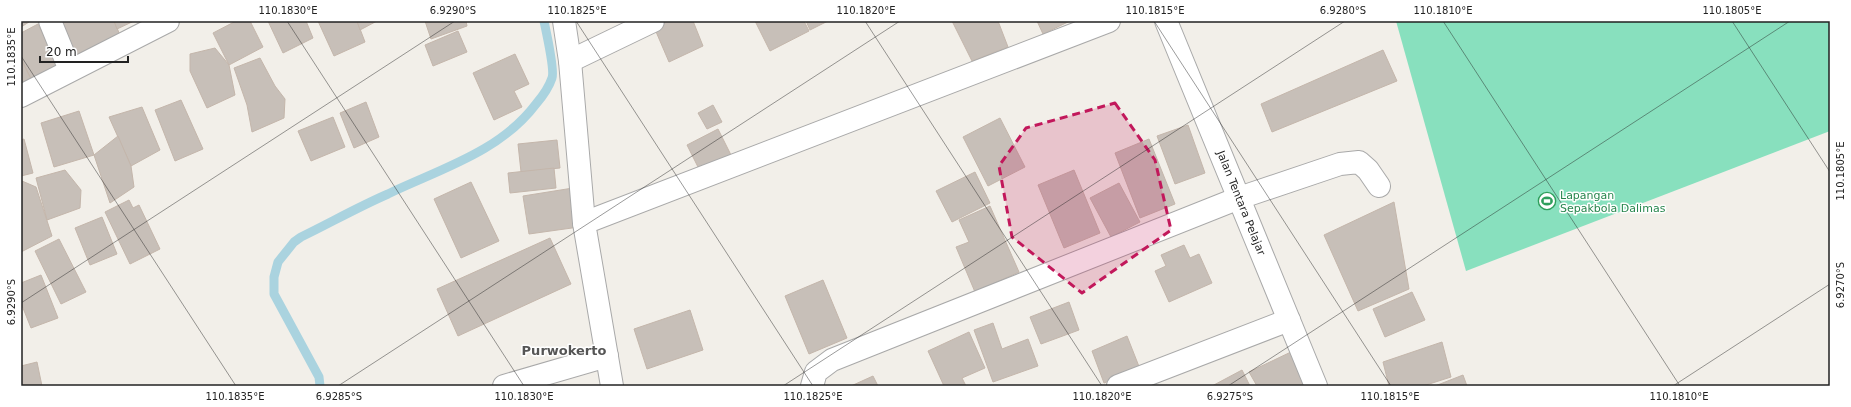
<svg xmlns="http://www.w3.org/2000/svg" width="1851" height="407" viewBox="0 0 1851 407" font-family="'DejaVu Sans',sans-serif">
<rect width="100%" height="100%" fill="#f2efe9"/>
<polygon fill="#88e0be" points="1396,21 1830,21 1830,131 1466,271"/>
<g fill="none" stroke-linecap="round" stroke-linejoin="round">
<path stroke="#aad3df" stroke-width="9" d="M 320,386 L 319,377 L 274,294 L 274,277 L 278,262 L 294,242 L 301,237 C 330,223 358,207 388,194 C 440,169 500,152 536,104 C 542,97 549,87 552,78 C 555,70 546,31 544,21"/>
</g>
<g fill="#c7bfb8" stroke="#c4b6ab">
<polygon points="21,21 28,21 29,22 21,27"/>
<polygon points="58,21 114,21 120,35 71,57"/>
<polygon points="114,21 134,21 117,29"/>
<polygon points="236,21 250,21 263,47 229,65 213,33"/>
<polygon points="268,21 306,21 313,38 283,53"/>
<polygon points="318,21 357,21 365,42 334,56"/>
<polygon points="357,21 377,21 360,30"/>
<polygon points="425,21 466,21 467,26 431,39"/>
<polygon points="667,21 693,21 703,46 669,62 654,27"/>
<polygon points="755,21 804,21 809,31 770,51"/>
<polygon points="806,21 828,21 810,30"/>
<polygon points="952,21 998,21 1008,47 972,61"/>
<polygon points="1037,21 1070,21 1043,34"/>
<polygon points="38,24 59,69 33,83 21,59 21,33"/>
<polygon points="458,31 467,52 433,66 425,45"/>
<polygon points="215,48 229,65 235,95 207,108 190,71 190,54"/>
<polygon points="1383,50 1397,81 1272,132 1261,104"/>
<polygon points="515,54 529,84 514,91 522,107 494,120 473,73"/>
<polygon points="260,58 275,86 285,99 284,118 252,132 247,105 234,68"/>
<polygon points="21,59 33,83 21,89"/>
<polygon points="181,100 203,149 175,161 155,110"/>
<polygon points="366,102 379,137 354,148 340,113"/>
<polygon points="713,105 722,122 707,129 698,113"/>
<polygon points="142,107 160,150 131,166 109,117"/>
<polygon points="79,111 94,155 54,167 41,123"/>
<polygon points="333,117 345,147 311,161 298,131"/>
<polygon points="1000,118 1025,167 988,186 963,137"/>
<polygon points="1188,125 1205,173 1175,184 1157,136"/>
<polygon points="718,129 732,157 701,173 687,145"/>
<polygon points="118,136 131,166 134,187 110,203 94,155"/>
<polygon points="24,139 33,173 21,176 21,140"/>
<polygon points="1149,139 1175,204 1140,218 1115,153"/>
<polygon points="557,140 560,168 521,172 518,144"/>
<polygon points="554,168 556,188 510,193 508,173"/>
<polygon points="65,170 81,190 80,208 47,220 36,178"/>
<polygon points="1074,170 1100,233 1064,248 1038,185"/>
<polygon points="975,172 990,203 952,222 936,191"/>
<polygon points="22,181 36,187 52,236 21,252 21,183"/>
<polygon points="471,182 499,241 461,258 434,199"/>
<polygon points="1119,183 1140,222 1111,237 1090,198"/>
<polygon points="573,188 579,227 529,234 523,196"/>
<polygon points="129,200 133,208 139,205 160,249 130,264 105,212"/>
<polygon points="1394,202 1409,289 1358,311 1324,235"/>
<polygon points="990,206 1019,272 975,292 956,247 969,242 959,220"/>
<polygon points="102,217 117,254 90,265 75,228"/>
<polygon points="550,238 571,284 458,336 437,289"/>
<polygon points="59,239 86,292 61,304 35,251"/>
<polygon points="1184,245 1190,258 1199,254 1212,283 1169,302 1155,271 1166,266 1161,255"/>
<polygon points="41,275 58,318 31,328 21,303 21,283"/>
<polygon points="823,280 847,338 809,354 785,296"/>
<polygon points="1412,292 1425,320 1385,337 1373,309"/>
<polygon points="1069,302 1079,330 1041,344 1030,317"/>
<polygon points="690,310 703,350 647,369 634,329"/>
<polygon points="993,323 1002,349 1028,339 1038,366 993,382 974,330"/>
<polygon points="969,332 985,368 962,378 966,386 944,386 928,351"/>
<polygon points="1127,336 1140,369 1104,383 1092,351"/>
<polygon points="1442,342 1451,377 1423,386 1389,386 1383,362"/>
<polygon points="1293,351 1306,386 1257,386 1249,372"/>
<polygon points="37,362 42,386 21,386 21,366"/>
<polygon points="1242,370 1250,386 1212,386"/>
<polygon points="1463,375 1467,386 1435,386"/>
<polygon points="873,376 878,386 851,386"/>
</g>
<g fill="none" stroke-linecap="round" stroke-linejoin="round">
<defs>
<g id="street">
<polyline points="50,21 70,70"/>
<polyline points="564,21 570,61 584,223"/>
<polyline points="1166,21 1316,386"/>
<polyline points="570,61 653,21"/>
<polyline points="21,96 168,21"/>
<polyline points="504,386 607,356"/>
<polyline points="612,386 584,223 1109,21"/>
<polyline points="812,386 816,372 832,360 1239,198 1340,164 1359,162 1368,170 1379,186"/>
<polyline points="1118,386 1289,320"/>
</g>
</defs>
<use href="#street" stroke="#a9a9a9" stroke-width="24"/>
<use href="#street" stroke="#fff" stroke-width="22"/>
</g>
<path fill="#c2185b" fill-opacity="0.2" stroke="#c2185b" stroke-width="3" stroke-dasharray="8 5" stroke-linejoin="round" d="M 1115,103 L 1155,160 L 1171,230 L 1082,293 L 1012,237 L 999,166 L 1026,128 Z"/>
<path fill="none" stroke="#222" stroke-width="1" stroke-opacity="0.45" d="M 287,21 L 524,386M 576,21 L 813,386M 865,21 L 1102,386M 1154,21 L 1391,386M 1443,21 L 1680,386M 1732,21 L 1830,172M 21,56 L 236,386M 21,303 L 455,21M 338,386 L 900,21M 783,386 L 1345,21M 1228,386 L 1790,21M 1673,386 L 1830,284"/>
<defs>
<symbol id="stadium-ring" viewBox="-11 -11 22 22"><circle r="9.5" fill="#fff" stroke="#2e9e5b" stroke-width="1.5"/><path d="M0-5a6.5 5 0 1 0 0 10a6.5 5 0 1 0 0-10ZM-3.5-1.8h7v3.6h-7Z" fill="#2e9e5b"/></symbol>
</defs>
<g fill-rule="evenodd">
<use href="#stadium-ring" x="1537" y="191" width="20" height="20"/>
</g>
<g text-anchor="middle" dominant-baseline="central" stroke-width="3" stroke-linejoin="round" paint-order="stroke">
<g font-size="11" fill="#27864d" stroke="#fff" text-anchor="start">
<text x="1560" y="195">Lapangan<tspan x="1560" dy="13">Sepakbola Dalimas</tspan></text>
</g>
<g font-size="11" fill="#222" stroke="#fff">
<text transform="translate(1241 203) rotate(68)">Jalan Tentara Pelajar</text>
</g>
<g font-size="13" font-weight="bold" fill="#555" stroke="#fff">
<text x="564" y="350">Purwokerto</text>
</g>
</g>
<rect width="1851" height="407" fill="none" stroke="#ffffff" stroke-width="44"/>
<path d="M40 56v6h88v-6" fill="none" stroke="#222222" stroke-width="2"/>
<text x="46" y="56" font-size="12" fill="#222222" stroke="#ffffff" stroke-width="3" paint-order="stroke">20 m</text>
<rect x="22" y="22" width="1807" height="363" fill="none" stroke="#222" stroke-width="1.5"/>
<g font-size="10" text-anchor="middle" fill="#222">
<text x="288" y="14">110.1830°E</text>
<text x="453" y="14">6.9290°S</text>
<text x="577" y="14">110.1825°E</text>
<text x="866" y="14">110.1820°E</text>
<text x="1155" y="14">110.1815°E</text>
<text x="1343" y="14">6.9280°S</text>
<text x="1443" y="14">110.1810°E</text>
<text x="1732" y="14">110.1805°E</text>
<text transform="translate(11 57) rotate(-90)" y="4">110.1835°E</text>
<text transform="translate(1840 171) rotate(-90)" y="4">110.1805°E</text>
<text transform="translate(1840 285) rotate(-90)" y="4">6.9270°S</text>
<text transform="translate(11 302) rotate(-90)" y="4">6.9290°S</text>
<text x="235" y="400">110.1835°E</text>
<text x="339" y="400">6.9285°S</text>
<text x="524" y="400">110.1830°E</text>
<text x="813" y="400">110.1825°E</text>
<text x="1102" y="400">110.1820°E</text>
<text x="1230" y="400">6.9275°S</text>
<text x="1390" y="400">110.1815°E</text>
<text x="1679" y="400">110.1810°E</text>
</g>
</svg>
